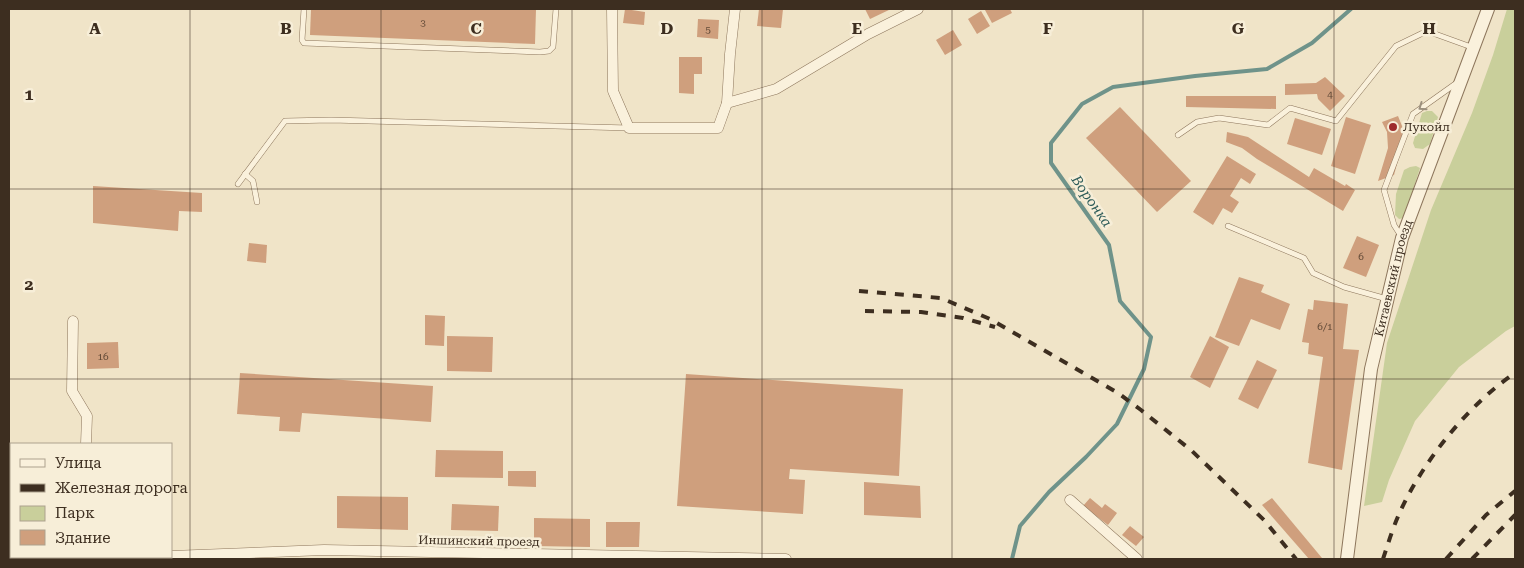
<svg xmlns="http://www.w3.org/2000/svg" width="1524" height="568" viewBox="0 0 1524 568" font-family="'Roboto Serif',serif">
<rect width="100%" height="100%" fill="#f0e4c8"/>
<g fill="#c9cf9b">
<polygon points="1507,9 1515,9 1515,326 1506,331 1459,367 1415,421 1389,480 1382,502 1364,506 1387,343 1431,210 1472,113 1493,55"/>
<polygon points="1427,111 1432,111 1438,117 1430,144 1423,149 1415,148 1413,143 1422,113"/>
<polygon points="1416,166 1420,168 1404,218 1399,219 1395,215 1396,194 1404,170 1410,167"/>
</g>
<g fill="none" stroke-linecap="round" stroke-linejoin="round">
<polyline stroke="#6f938a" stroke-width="4" points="1012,559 1020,526 1049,492 1086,457 1117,424 1144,369 1151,337 1120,301 1109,245 1051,163 1051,143 1082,104 1113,87 1195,76 1267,69 1312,43 1351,9"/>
</g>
<g fill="#cf9f7d">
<polygon points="311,9 536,9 535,44 310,35"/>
<polygon points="625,9 645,12 644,25 623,23"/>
<polygon points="759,9 783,9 781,28 757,26"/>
<polygon points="865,9 891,9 870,19"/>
<polygon points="987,9 1010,9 1012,13 992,23 985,10"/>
<polygon points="981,11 990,26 977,34 968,19"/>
<polygon points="698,19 719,20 718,39 697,37"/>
<polygon points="953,30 962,45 945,55 936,40"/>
<polygon points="679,57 702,57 702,74 694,74 694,94 679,93"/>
<polygon points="1325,77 1345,96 1330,111 1318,99 1317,94 1285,95 1285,84 1316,83"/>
<polygon points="1186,96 1276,96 1276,109 1186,107"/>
<polygon points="1120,107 1191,181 1157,212 1086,138"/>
<polygon points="1398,116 1402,126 1403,142 1394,175 1378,181 1388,148 1387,132 1382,122"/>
<polygon points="1346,117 1371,125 1355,174 1331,166"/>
<polygon points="1295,118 1331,129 1322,155 1287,144"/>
<polygon points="1227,132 1248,137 1309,177 1314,168 1345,186 1346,184 1355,190 1343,211 1257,159 1242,148 1226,142"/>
<polygon points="1227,156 1256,174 1250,184 1241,178 1230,196 1239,202 1232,213 1223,208 1213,225 1193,212"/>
<polygon points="93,186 202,193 202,212 179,211 178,231 93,223"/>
<polygon points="1357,236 1379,245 1366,277 1343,268"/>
<polygon points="249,243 267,245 266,263 247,261"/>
<polygon points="1239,277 1264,285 1261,292 1290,304 1280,330 1251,319 1239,346 1215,337"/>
<polygon points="1314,300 1348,304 1343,349 1359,350 1342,470 1308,463 1323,357 1308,354 1309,343 1302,342 1308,309 1313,310"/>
<polygon points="425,315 445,316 444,346 425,345"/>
<polygon points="447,336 493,337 492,372 447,371"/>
<polygon points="1210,336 1229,347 1210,388 1190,377"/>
<polygon points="118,342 119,368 87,369 87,343"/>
<polygon points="1257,360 1277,370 1258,409 1238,399"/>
<polygon points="240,373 433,386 431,422 302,413 300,432 279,431 280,417 237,414"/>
<polygon points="686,374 903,389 899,476 790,469 789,479 805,480 803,514 677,506"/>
<polygon points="436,450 503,451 503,478 435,477"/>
<polygon points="508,471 536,471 536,487 508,486"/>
<polygon points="864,482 920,486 921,518 864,515"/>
<polygon points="337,496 408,497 408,530 337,528"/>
<polygon points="1090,498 1102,508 1105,504 1117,513 1108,525 1083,506"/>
<polygon points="1272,498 1322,558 1320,559 1309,559 1262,505"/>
<polygon points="452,504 499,506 498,531 451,530"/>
<polygon points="534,518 590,519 590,547 534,546"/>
<polygon points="606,522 640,522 639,547 606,547"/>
<polygon points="1130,526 1144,537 1136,546 1122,535"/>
</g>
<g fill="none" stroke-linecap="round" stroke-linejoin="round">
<defs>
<g id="service">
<polyline points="304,9 302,40 304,43 540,52 549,51 553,47 556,9"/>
<polyline points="1178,135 1197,122 1219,118 1268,125 1290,108 1336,121 1396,46 1427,31 1474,48"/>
<polyline points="245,174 253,181 257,202"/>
<polyline points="238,184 285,121 331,120 629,128"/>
<polyline points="1228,226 1304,258 1313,273 1344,287 1387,299"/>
<polyline points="1401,236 1394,225 1384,190 1413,114 1458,82"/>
</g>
<g id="minor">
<polyline points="612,9 613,91 629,128 718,128 727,103 730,54 735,9"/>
<polyline points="727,103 776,89 868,34 918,9"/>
<polyline points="73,321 72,391 87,416 86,444"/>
<polyline points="1070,500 1137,559"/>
<polyline points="171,556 324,550 786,559"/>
<polyline points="82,559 82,557"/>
<polyline points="90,559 153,557"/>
</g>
<g id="tertiary">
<path id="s1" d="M 1347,559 L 1371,369 L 1402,238 L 1488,9"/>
</g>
</defs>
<use href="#service" stroke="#8d765c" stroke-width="6"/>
<use href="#minor" stroke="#8d765c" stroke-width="11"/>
<use href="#tertiary" stroke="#8d765c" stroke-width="14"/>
<use href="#service" stroke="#faf1dc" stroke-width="5"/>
<use href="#minor" stroke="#faf1dc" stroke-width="10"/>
<use href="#tertiary" stroke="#faf1dc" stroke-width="12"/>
<g stroke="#3d2e20" stroke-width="4" stroke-dasharray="9 9" stroke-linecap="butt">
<polyline points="859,291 941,298 990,319 1118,393 1141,410 1192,451 1264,520 1296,559"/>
<polyline points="865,311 921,312 963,318 995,327"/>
<path d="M 1383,559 C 1388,544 1393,527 1400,512 C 1423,461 1469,404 1515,373"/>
<polyline points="1446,559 1486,515 1515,491"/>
<polyline points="1472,559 1515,515"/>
</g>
</g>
<defs><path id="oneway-chevron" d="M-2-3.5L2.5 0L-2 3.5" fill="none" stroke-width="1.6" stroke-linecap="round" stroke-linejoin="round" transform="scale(1.25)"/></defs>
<use stroke="#9c907e" href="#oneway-chevron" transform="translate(1422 107) rotate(145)"/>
<path fill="none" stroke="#3d2e20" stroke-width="1" stroke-opacity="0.55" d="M 190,9 L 190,559M 381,9 L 381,559M 572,9 L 572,559M 762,9 L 762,559M 952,9 L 952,559M 1143,9 L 1143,559M 1334,9 L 1334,559M 9,189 L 1515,189M 9,379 L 1515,379"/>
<circle fill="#9e2a2b" stroke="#f7eed8" stroke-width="2" cx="1393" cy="127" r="5"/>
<g text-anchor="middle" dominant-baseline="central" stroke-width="5" stroke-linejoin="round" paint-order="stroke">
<g font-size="10" fill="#624a37">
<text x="423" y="22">3</text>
<text x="708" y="29">5</text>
<text x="1330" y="94">4</text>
<text x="1361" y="256">6</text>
<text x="1325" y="326">6/1</text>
<text x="103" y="356">16</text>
</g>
<g font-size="12" fill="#3d2e20" stroke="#f7eed8" text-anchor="start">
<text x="1403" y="127">Лукойл</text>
</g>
<g font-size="12" fill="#3d2e20" stroke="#f7eed8">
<text stroke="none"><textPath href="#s1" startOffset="285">Китаевский проезд</textPath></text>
<text transform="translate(479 541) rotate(1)">Иншинский проезд</text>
</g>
<g font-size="14" font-style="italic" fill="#2f5d5a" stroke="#f7eed8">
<text transform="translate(1092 201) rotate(55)">Воронка</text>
</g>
</g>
<g font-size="16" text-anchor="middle" font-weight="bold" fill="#3d2e20" stroke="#f7eed8" stroke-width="5" stroke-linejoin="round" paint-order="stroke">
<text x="95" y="34">A</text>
<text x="286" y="34">B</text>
<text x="476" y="34">C</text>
<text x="667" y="34">D</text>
<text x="857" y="34">E</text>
<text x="1048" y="34">F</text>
<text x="1238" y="34">G</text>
<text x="1429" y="34">H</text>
<text x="29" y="100">1</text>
<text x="29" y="290">2</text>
</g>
<rect width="1524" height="568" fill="none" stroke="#3d2e20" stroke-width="20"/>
<rect x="10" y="443" width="162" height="115" fill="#f7eed8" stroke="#ada18e"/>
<rect x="20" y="459" width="25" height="8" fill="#faf1dc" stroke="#ada18e"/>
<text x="55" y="468" font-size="15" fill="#3d2e20">Улица</text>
<rect x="20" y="484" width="25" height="8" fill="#3d2e20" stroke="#ada18e"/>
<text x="55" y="493" font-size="15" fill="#3d2e20">Железная дорога</text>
<rect x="20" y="506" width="25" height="15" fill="#c9cf9b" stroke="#ada18e"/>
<text x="55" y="518" font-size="15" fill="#3d2e20">Парк</text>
<rect x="20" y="530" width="25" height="15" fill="#cf9f7d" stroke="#ada18e"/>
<text x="55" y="543" font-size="15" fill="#3d2e20">Здание</text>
</svg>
